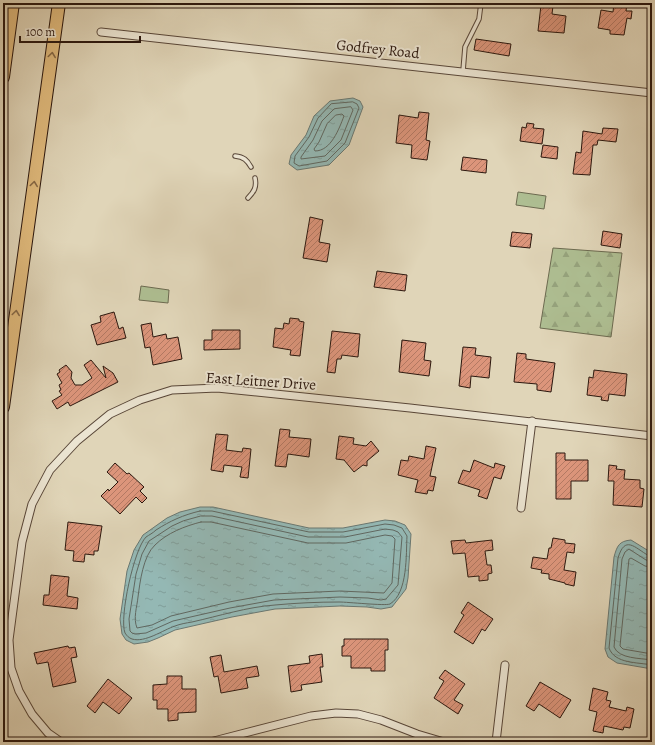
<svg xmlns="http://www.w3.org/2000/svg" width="655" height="745" viewBox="0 0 655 745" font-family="Alegreya,serif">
<defs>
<pattern id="forest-firs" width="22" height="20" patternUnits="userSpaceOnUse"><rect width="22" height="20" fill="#aebe92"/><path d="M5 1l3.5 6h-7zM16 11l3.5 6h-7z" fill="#96a37d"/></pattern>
<pattern id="water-ripples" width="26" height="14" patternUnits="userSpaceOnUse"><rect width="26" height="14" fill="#94b8b4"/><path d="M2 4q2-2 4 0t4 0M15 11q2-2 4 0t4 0" fill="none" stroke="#809d9a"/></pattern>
<pattern id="building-hatch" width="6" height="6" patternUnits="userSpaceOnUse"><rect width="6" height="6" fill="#dc957b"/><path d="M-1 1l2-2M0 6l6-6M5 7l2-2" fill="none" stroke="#b37963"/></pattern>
</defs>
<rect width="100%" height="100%" fill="#e0d5b8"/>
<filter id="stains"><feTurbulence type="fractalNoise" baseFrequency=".005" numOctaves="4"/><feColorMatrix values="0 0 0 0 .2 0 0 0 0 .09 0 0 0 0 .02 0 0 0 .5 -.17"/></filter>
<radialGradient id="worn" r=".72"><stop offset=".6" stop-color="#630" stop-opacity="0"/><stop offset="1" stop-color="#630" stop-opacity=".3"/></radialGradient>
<polygon fill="url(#forest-firs)" stroke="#6c6a50" points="553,248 622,253 611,337 540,328"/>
<g fill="#aebe92" stroke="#6c6a50">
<polygon points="518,192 546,196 544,209 516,205"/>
<polygon points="141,286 169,290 168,303 139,300"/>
</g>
<g fill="url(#water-ripples)" stroke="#6a7872">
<polygon points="353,98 360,101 363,107 349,145 329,165 297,170 289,164 291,155 306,135 314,116 330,101"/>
<polygon points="200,507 213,507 309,528 343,528 385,520 395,521 405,525 411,534 408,578 406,589 392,607 381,609 367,607 340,606 275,609 232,617 175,630 158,638 148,642 134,644 126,640 122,634 120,619 127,571 134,550 143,535 167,518 180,512"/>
<path d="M 631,540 L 652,553 L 652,669 L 617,663 L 608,657 L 605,649 L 614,557 C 617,546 619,541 631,540 Z"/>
</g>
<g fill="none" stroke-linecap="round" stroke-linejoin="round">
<g stroke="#606861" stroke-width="1">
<polygon points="353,102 357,104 359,108 345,143 327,161 299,166 294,163 295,156 309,137 318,118 331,104"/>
<polygon points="351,107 353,110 341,140 325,156 301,159 301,157 313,140 322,121 334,109"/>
<path d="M 336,115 L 342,114 L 344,116 C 339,129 331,151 315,151 L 314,149 L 319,142 L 327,124 Z"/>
<path d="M 200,511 L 212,511 L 309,532 L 343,532 L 385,524 L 394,525 L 402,528 L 407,536 C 406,554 408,593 390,604 C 385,606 348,602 339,602 C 318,602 296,603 275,605 C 247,607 219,616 192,622 C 186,623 180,624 175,626 C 163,630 145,643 132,639 C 129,638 127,636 125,633 C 119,618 134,549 146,537 C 149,535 153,533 156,530 C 170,521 183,515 200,511 Z"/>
<polygon points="201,516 212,516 308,537 345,537 385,529 393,530 398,532 402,537 398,585 386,599 381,600 368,598 340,597 274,600 230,608 173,621 146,633 135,634 132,633 130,631 129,619 136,574 142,554 149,541 172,526 183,521"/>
<path d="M 201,522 L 211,522 L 308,543 L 346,543 L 385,535 L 392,536 L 395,539 L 392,583 L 384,593 L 340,591 L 273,594 L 229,602 L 171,616 L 152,625 L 137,628 C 133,618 137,607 138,597 C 140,582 143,556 155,545 C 167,533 185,526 201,522 Z"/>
<path d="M 652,556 L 649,556 C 634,547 625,535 618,558 L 609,648 C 615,664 637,662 652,665"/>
<path d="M 652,561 L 646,560 L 629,549 L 625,552 L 622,559 L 614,647 C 619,659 640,658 652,660"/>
<polyline points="652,567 645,566 631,558 629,559 620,646 623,649 652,654"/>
</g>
</g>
<g fill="url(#building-hatch)" stroke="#2b170e">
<polygon points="614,3 627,3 626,11 632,11 631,19 627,18 624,35 610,34 610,30 598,28 601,10 613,12"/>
<polygon points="541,5 553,6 552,14 566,16 564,33 538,31"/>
<polygon points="476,39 511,44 509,56 474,50"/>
<polygon points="419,112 429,113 426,140 430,141 427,160 411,158 412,145 396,143 399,115 418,118"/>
<polygon points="527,123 534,124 533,128 544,129 542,144 520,141 522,127 526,128"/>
<polygon points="603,128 618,129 616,142 598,140 597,145 593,145 590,175 573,174 576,152 581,153 583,131 602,134"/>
<polygon points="543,145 558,147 557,159 541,157"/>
<polygon points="463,157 487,160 486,173 461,170"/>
<polygon points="310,217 323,220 319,242 330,244 327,262 303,258"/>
<polygon points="603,231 622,234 620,248 601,245"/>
<polygon points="512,232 532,234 530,248 510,246"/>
<polygon points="377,271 407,275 405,291 374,287"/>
<polygon points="114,312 119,329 123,327 126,338 97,345 91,325 101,322 100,316"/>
<polygon points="290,318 299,319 299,321 304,322 300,356 290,355 291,350 273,347 275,328 283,329 284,323 289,324"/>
<polygon points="151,323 153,337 166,334 167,339 178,337 182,359 153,365 150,347 145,348 141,325"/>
<polygon points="212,330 240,330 240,349 204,350 204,340 212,340"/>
<polygon points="332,331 360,334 358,357 342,355 341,359 337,359 335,373 327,372"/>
<polygon points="402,340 426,343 424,360 431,361 429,376 399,372"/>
<polygon points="463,347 476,348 475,355 491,357 489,378 471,376 470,388 459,386"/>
<polygon points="517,353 526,354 526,359 555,363 551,392 537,390 537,384 514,382"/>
<polygon points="91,360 106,378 103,366 113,373 118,382 70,406 68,402 57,409 52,401 62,395 59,391 61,390 59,385 62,383 57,374 60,372 59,370 66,365 72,372 71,378 75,385 82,385 92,378 84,365"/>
<polygon points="594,370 627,374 625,396 609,394 608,401 601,400 602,397 587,395 589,377 593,378"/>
<polygon points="280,429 290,430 289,437 311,439 309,457 288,454 286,467 275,466"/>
<polygon points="216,434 228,435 226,450 242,452 243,448 251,449 248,478 240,477 242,467 224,465 223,472 211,470"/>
<polygon points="339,436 354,438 353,444 366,446 371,441 379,451 367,461 367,466 363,465 354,472 344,460 336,459"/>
<polygon points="426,446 436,448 430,476 436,477 433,491 428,490 427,494 415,492 418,480 398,475 401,460 408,461 409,456 424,459"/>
<polygon points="556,453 565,453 565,460 588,460 588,481 571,481 571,499 556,499"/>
<polygon points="474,460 494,468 495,463 505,466 501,479 494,477 487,499 478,496 480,490 458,483 463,470 470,472"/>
<polygon points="115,463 127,474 129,473 144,487 140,491 147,498 142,503 136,497 120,514 101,496 108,489 109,491 118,482 107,472"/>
<polygon points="609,465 617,466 616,469 625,470 624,479 640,480 640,488 644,489 642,507 613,505 614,481 608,481"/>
<polygon points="68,522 102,526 98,551 94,551 94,555 85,554 84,562 73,561 74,551 65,550"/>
<polygon points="553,538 565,540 565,543 575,544 574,553 567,552 564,570 576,572 574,586 565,584 565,583 549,579 549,574 541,573 542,570 531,568 533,557 547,559 549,548 551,548"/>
<polygon points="465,540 466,543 492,540 493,550 485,551 487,565 491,565 492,573 488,574 488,580 479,581 479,576 468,577 465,553 453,554 451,541"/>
<polygon points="51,575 69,577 67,596 78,598 77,609 43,605 44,595 49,595"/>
<polygon points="468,602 493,619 485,631 482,629 473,644 454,632 464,615 461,613"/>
<polygon points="344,639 388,639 388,650 385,650 385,671 371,671 371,668 351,668 351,656 342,656 342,646 344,646"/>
<polygon points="68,646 69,648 75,647 77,657 71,658 76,682 53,687 48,662 37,664 34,653"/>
<polygon points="322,654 323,667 320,667 322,682 301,685 302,690 291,692 288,666 310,663 309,656"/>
<polygon points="221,655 224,672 257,666 259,676 246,678 248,688 221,693 218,676 214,677 210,657"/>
<polygon points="445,670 465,684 454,700 463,705 458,714 434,698 444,681 439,678"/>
<polygon points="167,676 182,676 182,689 196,689 196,712 178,713 178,720 168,721 168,709 157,709 157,700 153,700 153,685 167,684"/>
<polygon points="108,679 132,698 119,714 103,702 95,713 87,706"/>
<polygon points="540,682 571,700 560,718 539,704 534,711 526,706"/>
<polygon points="593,688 608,692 606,700 611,701 609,707 626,711 627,707 634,709 630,728 624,727 623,730 604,726 603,733 593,731 597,712 589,710"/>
</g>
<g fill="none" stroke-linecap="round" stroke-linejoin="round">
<defs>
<g id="service">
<polyline points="463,71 465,47 479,19 481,3"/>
<path d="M 235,156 C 244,157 247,160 251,167"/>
<path d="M 248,198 C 254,192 257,187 255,178"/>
</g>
<g id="minor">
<polyline points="101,32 652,93"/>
<polyline points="521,508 532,421"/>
<polyline points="61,742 48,733 32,714 19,691 11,668 9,640 22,542 32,504 50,470 77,441 110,414 140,400 172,390 217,388 410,408 652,436"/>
<polyline points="210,742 311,716 336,713 358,714 381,720 417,734 444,742"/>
<polyline points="496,742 505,665"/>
</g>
<g id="motorway">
<polyline points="3,77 13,3"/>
<polyline points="3,407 59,3"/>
</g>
</defs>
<use href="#service" stroke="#584638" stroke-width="5.5"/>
<use href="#minor" stroke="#584638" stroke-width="9"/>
<use href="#motorway" stroke="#2b170e" stroke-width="14"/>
<use href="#service" stroke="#ebe4d1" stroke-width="3.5"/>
<use href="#minor" stroke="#ebe4d1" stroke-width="7"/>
<use href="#motorway" stroke="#e0ba7c" stroke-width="12"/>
</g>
<defs><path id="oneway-chevron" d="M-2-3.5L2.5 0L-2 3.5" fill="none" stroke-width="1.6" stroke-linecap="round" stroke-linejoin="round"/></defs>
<g stroke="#866845">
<use href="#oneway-chevron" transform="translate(52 55) rotate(-82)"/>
<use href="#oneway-chevron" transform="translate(34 184) rotate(-82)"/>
<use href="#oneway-chevron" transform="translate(16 313) rotate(-82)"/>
</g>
<g text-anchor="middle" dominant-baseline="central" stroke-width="4" stroke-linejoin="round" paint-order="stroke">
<g font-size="15" fill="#2b170e" stroke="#ebe4d1">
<text transform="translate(378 49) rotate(6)">Godfrey Road</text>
<text transform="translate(261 381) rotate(4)">East Leitner Drive</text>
</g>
</g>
<rect width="655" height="745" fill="none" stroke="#e0d5b8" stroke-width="16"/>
<rect x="4" y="4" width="647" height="737" fill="none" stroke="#2b170e" stroke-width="2"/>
<rect x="8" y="8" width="639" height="729" fill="none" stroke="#2b170e"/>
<path d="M20 36v6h120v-6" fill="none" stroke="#2b170e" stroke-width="2"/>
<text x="26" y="36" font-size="12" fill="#2b170e" stroke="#ebe4d1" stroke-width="3" paint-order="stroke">100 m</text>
<rect width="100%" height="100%" filter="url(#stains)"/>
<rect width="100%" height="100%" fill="url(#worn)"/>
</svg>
